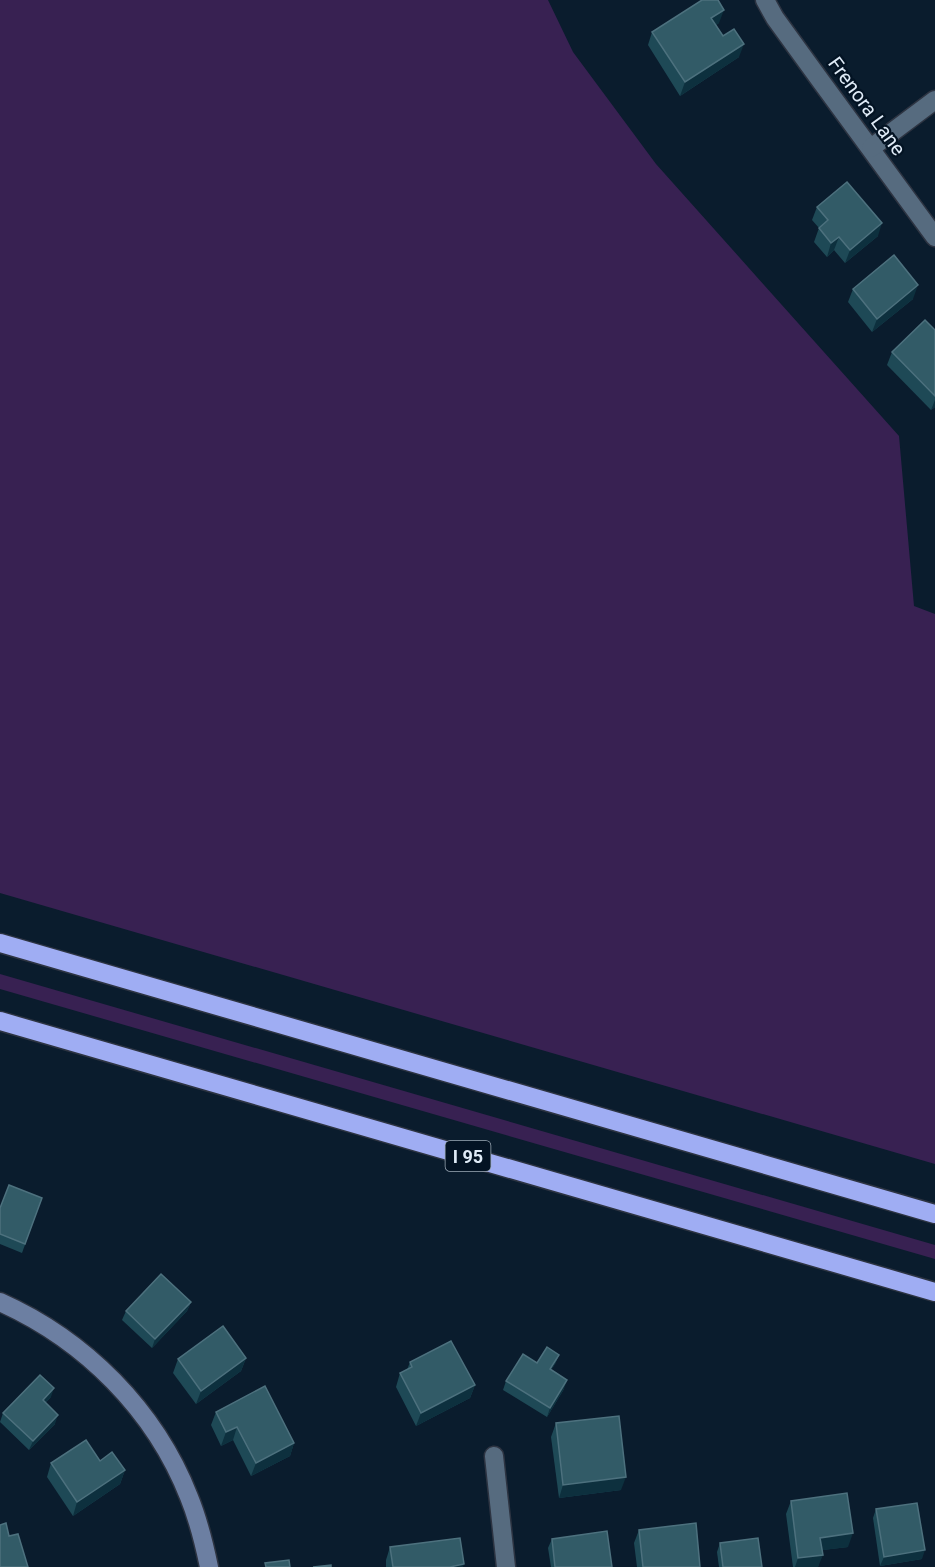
<svg xmlns="http://www.w3.org/2000/svg" width="935" height="1567" viewBox="0 0 935 1567" font-family="Roboto,sans-serif">
<rect width="100%" height="100%" fill="#0a1c2d"/>
<g fill="#382152">
<polygon points="0,0 548,0 573,52 656,164 899,436 914,606 935,614 935,1164 0,893"/>
<polygon points="0,974 935,1245 935,1259 0,989"/>
</g>
<g fill="none" stroke-linecap="round" stroke-linejoin="round">
<defs>
<g id="street">
<polyline points="765,0 775,18 820,80 935,237"/>
<polyline points="871,148 935,100"/>
<polyline points="494,1456 506,1567"/>
</g>
<path id="secondary" d="M 0,1302 C 85,1340 155,1410 189,1497 C 198,1519 204,1543 209,1567"/>
<g id="highway">
<polyline points="0,943 935,1214"/>
<polyline points="0,1021 935,1292"/>
</g>
</defs>
<use href="#street" stroke="#2d3442" stroke-width="21"/>
<use href="#secondary" stroke="#2d3442" stroke-width="21"/>
<use href="#highway" stroke="#2d3442" stroke-width="21"/>
<use href="#street" stroke="#566b7f" stroke-width="18"/>
<use href="#secondary" stroke="#6c7fa2" stroke-width="18"/>
<use href="#highway" stroke="#9fadf3" stroke-width="18"/>
</g>
<g fill="#1e4956">
<polygon points="719,23 716,25 739,57 680,96 648,45 652,32"/>
<polygon points="817,207 878,236 845,263 834,250 827,257 814,242 819,228 812,220"/>
<polygon points="853,289 913,299 872,332 848,302"/>
<polygon points="935,330 935,407 931,410 887,365 892,352"/>
<polygon points="42,1198 22,1253 0,1244 0,1208"/>
<polygon points="191,1302 187,1311 152,1348 122,1320 126,1311"/>
<polygon points="559,1355 555,1364 551,1370 564,1389 547,1417 503,1390 506,1381 537,1363"/>
<polygon points="246,1358 241,1371 196,1404 173,1373 178,1359"/>
<polygon points="410,1362 475,1385 470,1398 416,1426 396,1387 400,1373 407,1370"/>
<polygon points="51,1397 45,1403 55,1424 29,1450 0,1422 3,1413"/>
<polygon points="216,1412 294,1443 290,1456 251,1476 233,1440 221,1446 211,1425"/>
<polygon points="556,1423 621,1490 559,1498 551,1437"/>
<polygon points="100,1461 125,1470 120,1484 73,1516 47,1477 51,1463"/>
<polygon points="791,1501 848,1547 822,1550 818,1567 793,1567 786,1514"/>
<polygon points="876,1509 922,1559 880,1566 873,1518"/>
<polygon points="639,1530 700,1567 637,1567 634,1543"/>
<polygon points="552,1539 612,1567 551,1567 548,1548"/>
<polygon points="720,1543 762,1567 719,1567 717,1552"/>
<polygon points="390,1547 463,1567 386,1567 386,1560"/>
</g>
<g fill="#0d303e">
<polygon points="724,10 719,23 707,31 711,18"/>
<polygon points="744,44 739,57 680,96 685,82"/>
<polygon points="882,223 878,236 845,263 850,250"/>
<polygon points="839,237 834,250 827,257 831,243"/>
<polygon points="918,285 913,299 872,332 877,319"/>
<polygon points="935,400 935,407 931,410"/>
<polygon points="191,1302 187,1311 152,1348 155,1339"/>
<polygon points="559,1355 555,1364 546,1378 550,1369"/>
<polygon points="246,1358 241,1371 196,1404 201,1391"/>
<polygon points="567,1380 564,1389 547,1417 550,1408"/>
<polygon points="475,1385 470,1398 416,1426 421,1413"/>
<polygon points="54,1388 51,1397 39,1409 43,1400"/>
<polygon points="58,1415 55,1424 29,1450 33,1441"/>
<polygon points="237,1427 233,1440 221,1446 226,1432"/>
<polygon points="294,1443 290,1456 251,1476 256,1463"/>
<polygon points="125,1470 120,1484 73,1516 77,1502"/>
<polygon points="626,1477 621,1490 559,1498 563,1485"/>
<polygon points="853,1533 848,1547 816,1551 820,1538"/>
<polygon points="925,1550 922,1559 880,1566 884,1557"/>
<polygon points="823,1555 818,1567 795,1567 798,1558"/>
<polygon points="464,1564 463,1567 450,1567 450,1566"/>
</g>
<g fill="#325b67" stroke="#4d717e" stroke-width="1.5">
<polygon points="702,0 718,0 724,10 711,18 723,36 734,29 744,44 685,82 652,32"/>
<polygon points="847,182 882,223 850,250 839,237 831,243 819,228 828,220 817,207"/>
<polygon points="894,255 918,285 877,319 853,289"/>
<polygon points="925,320 935,330 935,396 892,352"/>
<polygon points="9,1185 42,1198 25,1244 0,1234 0,1208"/>
<polygon points="161,1274 191,1302 155,1339 126,1311"/>
<polygon points="223,1326 246,1358 201,1391 178,1359"/>
<polygon points="451,1341 475,1385 421,1413 400,1373 412,1367 410,1362"/>
<polygon points="547,1347 559,1355 550,1369 567,1380 550,1408 506,1381 523,1354 537,1363"/>
<polygon points="40,1375 54,1388 43,1400 58,1415 33,1441 3,1413"/>
<polygon points="265,1386 294,1443 256,1463 237,1427 226,1432 216,1412"/>
<polygon points="619,1416 626,1477 563,1485 556,1423"/>
<polygon points="86,1440 100,1461 112,1452 125,1470 77,1502 51,1463"/>
<polygon points="847,1493 853,1533 820,1538 823,1555 798,1558 791,1501"/>
<polygon points="917,1503 925,1550 884,1557 876,1509"/>
<polygon points="6,1523 9,1536 18,1534 28,1567 0,1567 0,1525"/>
<polygon points="696,1523 700,1567 643,1567 639,1530"/>
<polygon points="607,1531 612,1567 555,1567 552,1539"/>
<polygon points="460,1538 464,1564 450,1567 393,1567 390,1547"/>
<polygon points="758,1538 762,1567 723,1567 720,1543"/>
<polygon points="289,1560 290,1567 266,1567 265,1563"/>
<polygon points="331,1565 331,1567 313,1567"/>
</g>
<g text-anchor="middle" dominant-baseline="central" stroke-width="4.5" stroke-linejoin="round" paint-order="stroke">
<rect fill="#031323" stroke="#9daab7" stroke-width="1.5" x="445.5" y="1141" width="45" height="30" rx="4.5"/>
<g font-size="18" font-weight="bold" fill="#dfebf7">
<text x="468" y="1156">I 95</text>
</g>
<g font-size="20" fill="#dfebf7" stroke="#031323">
<text transform="translate(867 106) rotate(54)">Frenora Lane</text>
</g>
</g>
</svg>
